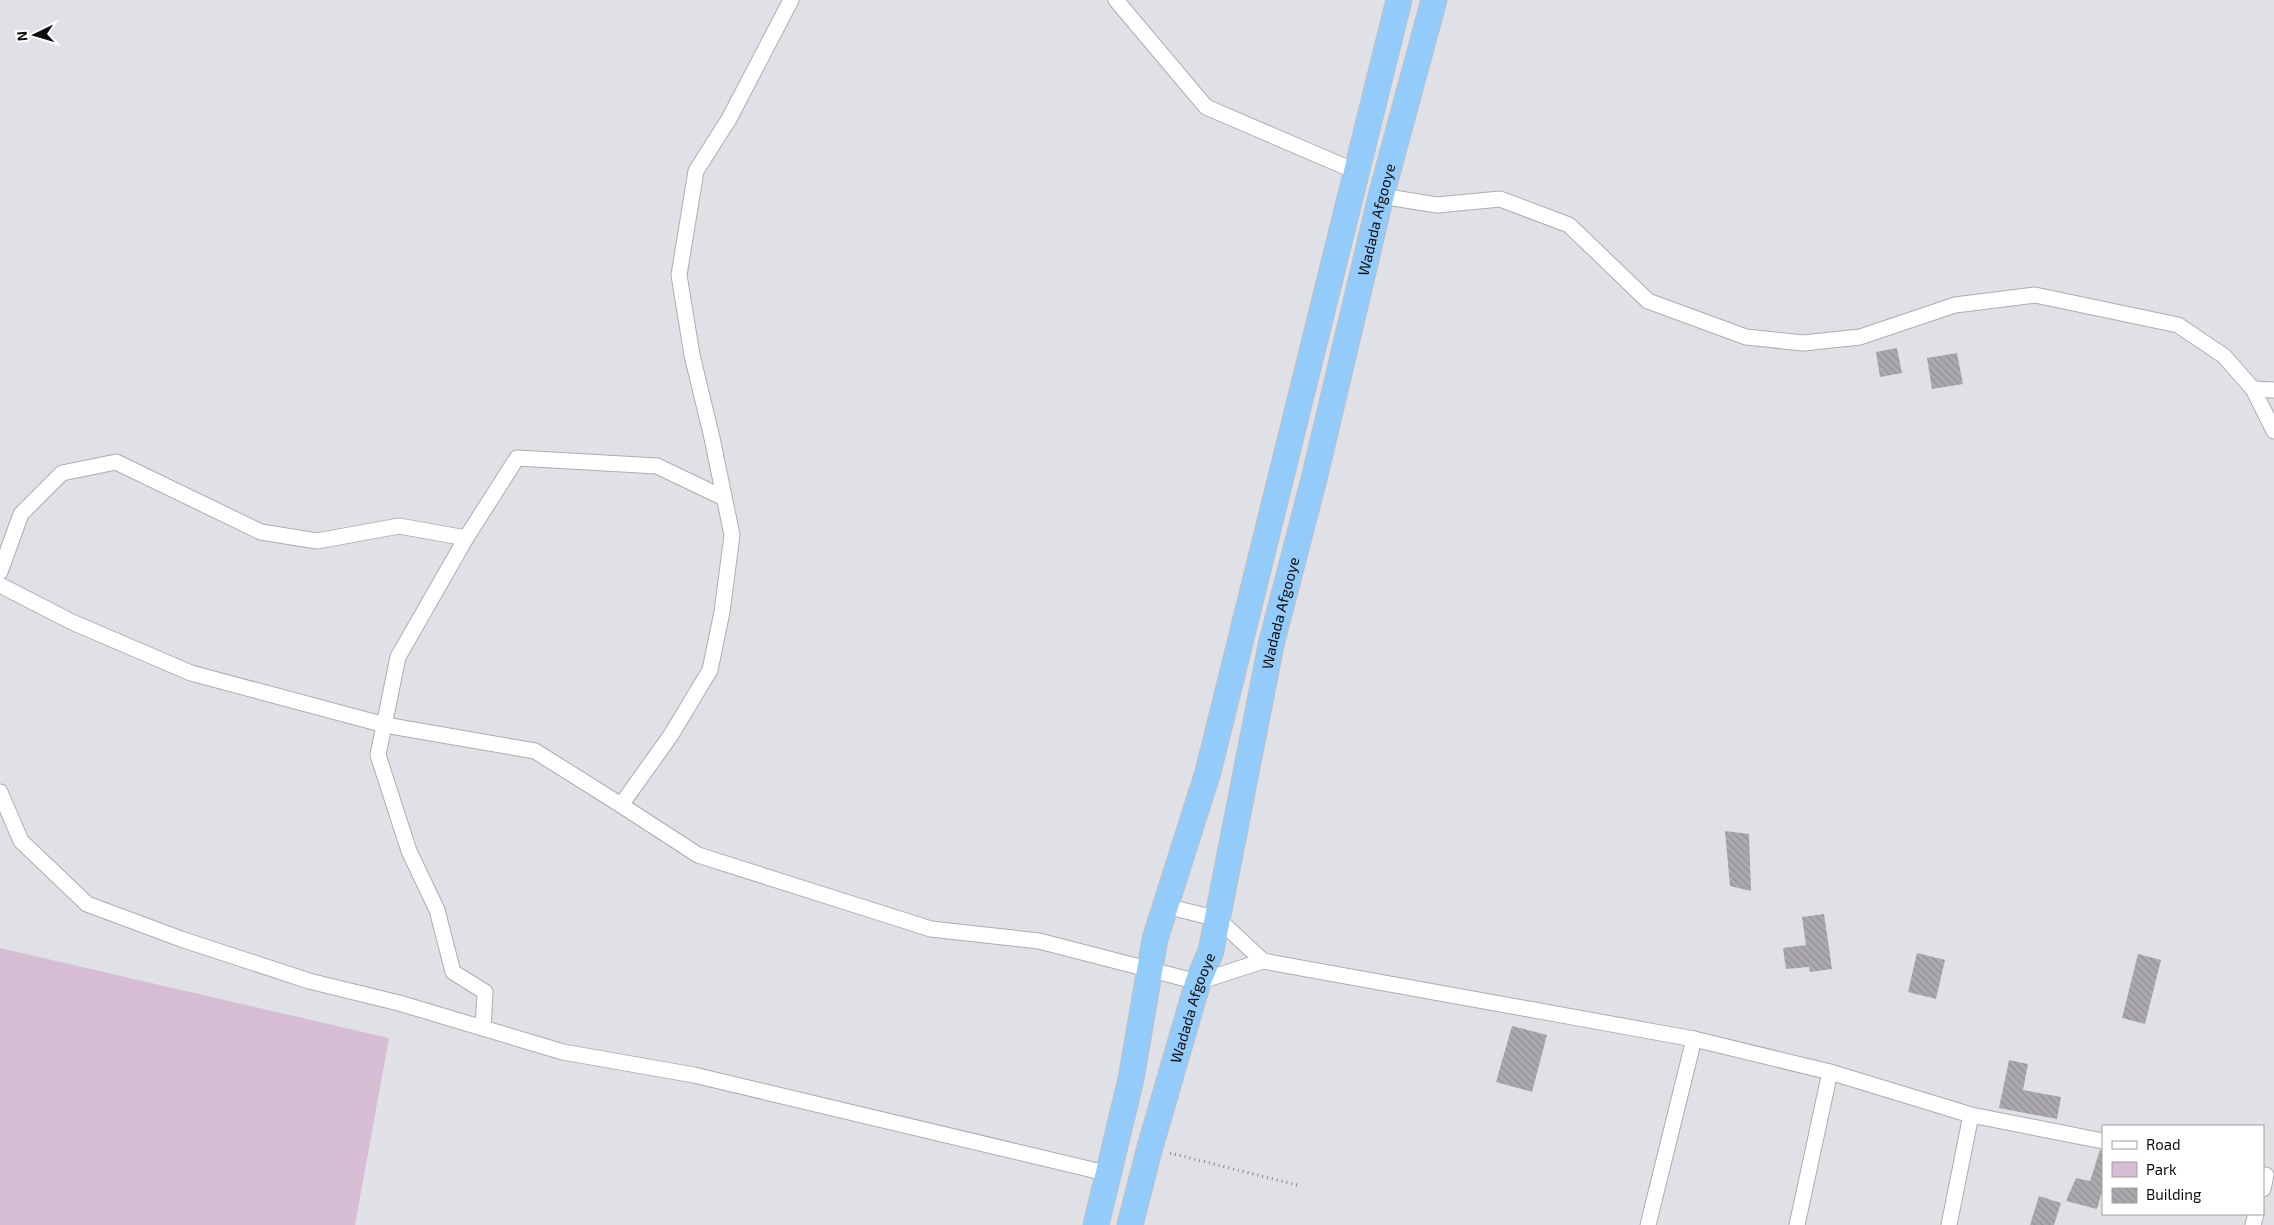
<svg xmlns="http://www.w3.org/2000/svg" width="2274" height="1225" viewBox="0 0 2274 1225" font-family="'Exo 2',sans-serif">
<defs>
<pattern id="building-back-hatch" width="6" height="6" patternUnits="userSpaceOnUse" patternTransform="scale(1.25)"><rect width="6" height="6" fill="#aba9ae"/><path d="M-1 5l2 2M0 0l6 6M5-1l2 2" fill="none" stroke="#929095"/></pattern>
</defs>
<rect width="100%" height="100%" fill="#e0e1e6"/>
<polygon fill="#d7bdd3" points="0,948 389,1038 355,1225 0,1225"/>
<g fill="url(#building-back-hatch)">
<polygon points="1897,348 1902,373 1880,377 1876,352"/>
<polygon points="1957,353 1963,384 1932,389 1927,358"/>
<polygon points="1725,831 1749,834 1751,891 1730,886"/>
<polygon points="1824,914 1832,969 1810,972 1809,967 1786,969 1783,948 1806,945 1802,917"/>
<polygon points="1917,953 1945,960 1936,999 1908,992"/>
<polygon points="2138,954 2161,960 2145,1024 2122,1018"/>
<polygon points="1512,1026 1547,1035 1532,1092 1496,1082"/>
<polygon points="2009,1060 2028,1064 2023,1090 2061,1097 2057,1119 1999,1108"/>
<polygon points="2100,1150 2103,1150 2103,1188 2097,1209 2066,1201 2076,1178 2090,1181"/>
<polygon points="2039,1196 2061,1203 2054,1225 2030,1225"/>
</g>
<g fill="none" stroke-linecap="round" stroke-linejoin="round">
<defs>
<g id="minor">
<polyline points="791,0 729,119 696,171 679,275 692,355 712,438 732,535 722,612 710,670 671,735 621,805 698,855 931,929 1039,941 1198,982 1263,961 1694,1039 1830,1072 1971,1115 2103,1141"/>
<polyline points="1116,0 1206,107 1355,171"/>
<polyline points="1381,196 1437,205 1500,199 1569,225 1648,301 1746,337 1803,343 1860,337 1955,305 2035,295 2178,325 2224,356 2253,389 2274,431"/>
<polyline points="2253,389 2274,390"/>
<polyline points="0,572 21,514 62,473 116,462 261,532 317,541 399,526 466,538"/>
<polyline points="0,585 72,622 191,673 385,725 535,751 621,805"/>
<polyline points="0,792 21,841 87,904 181,939 309,981 399,1003 563,1052 694,1075 1110,1174"/>
<polyline points="1166,906 1218,919 1263,961"/>
<polyline points="483,1028 485,992 453,972 437,910 409,851 378,755 398,657 466,538 517,458 657,466 724,498"/>
<polyline points="2263,1189 2266,1175"/>
<polyline points="1648,1225 1694,1039"/>
<polyline points="1797,1225 1830,1072"/>
<polyline points="1949,1225 1971,1115"/>
<polyline points="2253,1225 2256,1214"/>
</g>
<g id="trunk">
<polyline points="1096,1225 1131,1079 1155,939 1208,772 1399,0"/>
<path id="s1" d="M 1130,1225 L 1150,1147 L 1198,982 L 1211,951 L 1271,645 L 1315,475 L 1381,196 L 1434,0"/>
</g>
</defs>
<use href="#minor" stroke="#acadb2" stroke-width="17"/>
<use href="#trunk" stroke="#c0c0c1" stroke-width="27"/>
<polyline stroke="#848588" stroke-width="3" stroke-dasharray="1 4" stroke-linecap="butt" points="1170,1153 1301,1186"/>
<use href="#minor" stroke="#fff" stroke-width="15"/>
<use href="#trunk" stroke="#93ccfb" stroke-width="25"/>
</g>
<g text-anchor="middle" dominant-baseline="central" stroke-width="4" stroke-linejoin="round" paint-order="stroke">
<g font-size="15" fill="#0e0e10" stroke="#fff">
<text stroke="none"><textPath href="#s1" startOffset="1036">Wadada Afgooye</textPath></text>
<text stroke="none"><textPath href="#s1" startOffset="631">Wadada Afgooye</textPath></text>
<text stroke="none"><textPath href="#s1" startOffset="226">Wadada Afgooye</textPath></text>
</g>
</g>
<rect x="2102" y="1125" width="162" height="90" fill="#ffffff" stroke="#9f9f9f"/>
<rect x="2112" y="1141" width="25" height="8" fill="#ffffff" stroke="#9f9f9f"/>
<text x="2146" y="1150" font-size="15" fill="#0e0e10">Road</text>
<rect x="2112" y="1162" width="25" height="15" fill="#d7bdd3" stroke="#9f9f9f"/>
<text x="2146" y="1175" font-size="15" fill="#0e0e10">Park</text>
<rect x="2112" y="1188" width="25" height="15" fill="url(#building-back-hatch)" stroke="#9f9f9f"/>
<text x="2146" y="1200" font-size="15" fill="#0e0e10">Building</text>
<g transform="translate(35 35) rotate(265)" stroke="#ffffff" stroke-width="4" paint-order="stroke">
<path d="M0-4L9 19L0 12L-9 19Z" fill="#0e0e10"/>
<text y="-8" font-size="14" font-weight="bold" text-anchor="middle" fill="#0e0e10">N</text>
</g>
</svg>
